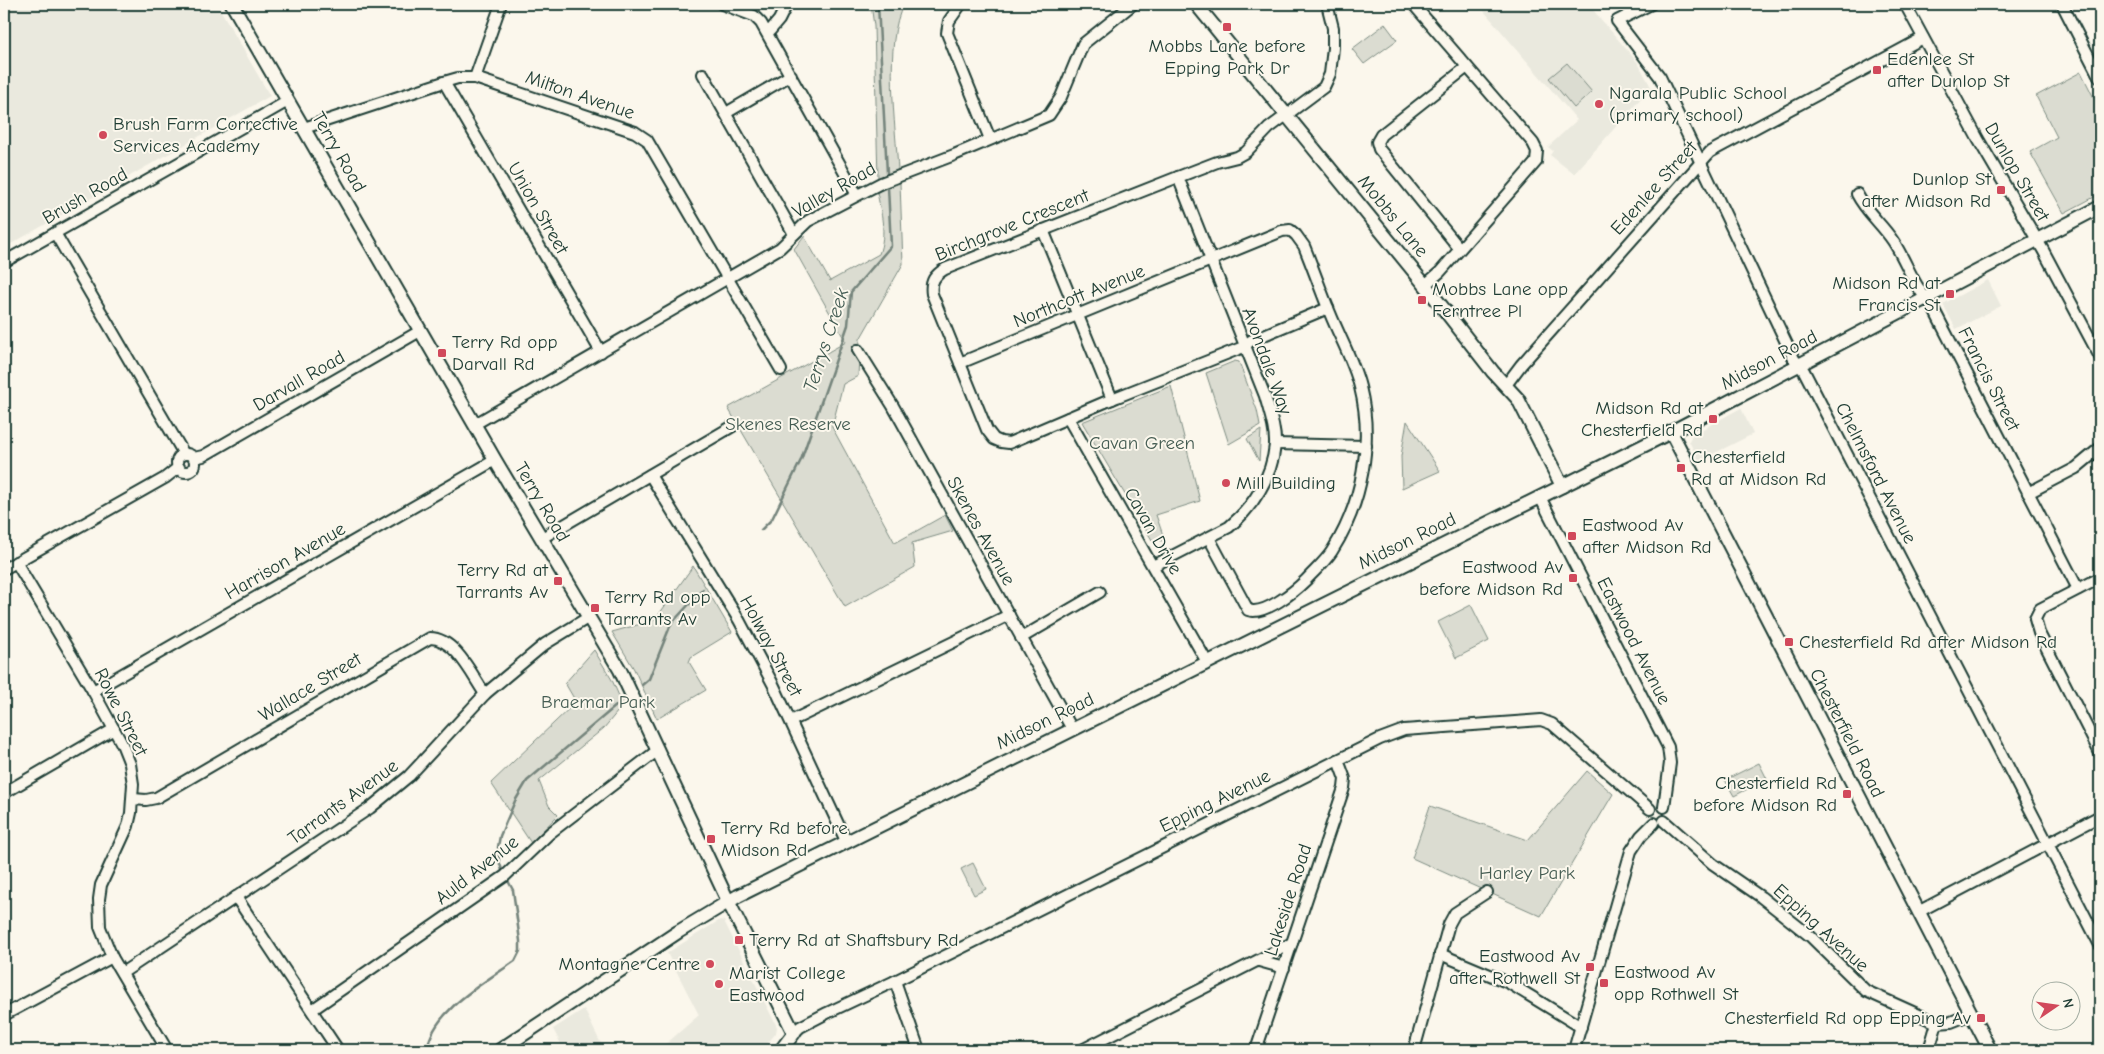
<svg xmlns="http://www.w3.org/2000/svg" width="2104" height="1054" viewBox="0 0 2104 1054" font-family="'Comic Neue',sans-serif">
<rect width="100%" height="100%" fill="#fbf7ec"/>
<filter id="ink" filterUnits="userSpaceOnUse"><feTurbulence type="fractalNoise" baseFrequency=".02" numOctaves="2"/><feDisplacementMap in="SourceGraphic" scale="10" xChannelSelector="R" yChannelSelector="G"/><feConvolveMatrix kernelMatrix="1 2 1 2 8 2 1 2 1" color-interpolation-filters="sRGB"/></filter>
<g filter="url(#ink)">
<g fill="#eae9de">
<polygon points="16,4 217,4 270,96 4,248 4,10"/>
<polygon points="1478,4 1588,4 1638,63 1651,87 1574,174 1550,155 1553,151 1548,147 1577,120"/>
<polygon points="1988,280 2001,306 1956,329 1943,304"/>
<polygon points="1741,408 1753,434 1699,461 1689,441 1692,435"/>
<polygon points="720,920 724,921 777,1027 776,1033 762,1050 659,1050 699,1015 667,953"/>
<polygon points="584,1009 604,1050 564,1050 553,1029"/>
</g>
<g fill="#dbdcd1" stroke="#7d8c82">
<path d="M 871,4 L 904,4 C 883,42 896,127 898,171 L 878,179 L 874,26 Z"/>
<polygon points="1385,24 1397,40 1364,64 1352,49"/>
<polygon points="1567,63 1592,92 1574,108 1549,78"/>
<polygon points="2081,72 2100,110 2100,194 2064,213 2030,152 2057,137 2036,96"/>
<path d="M 900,183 L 903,264 L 860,339 L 858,376 L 843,384 L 832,427 L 895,543 L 945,515 L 953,531 L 912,543 L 915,567 L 845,607 L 728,408 L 846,342 L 794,249 L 804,236 L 830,281 L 879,254 C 887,233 881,213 877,192 Z"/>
<polygon points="1235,361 1239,362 1257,410 1260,426 1229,444 1206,373"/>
<polygon points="1171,386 1200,501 1156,515 1165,541 1152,540 1082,422"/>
<polygon points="1407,421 1440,471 1402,488 1401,456"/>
<polygon points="1261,430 1259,461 1247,439"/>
<polygon points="693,566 732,632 691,657 689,662 706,690 657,719 634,669 612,632 655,620"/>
<polygon points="1471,605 1489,641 1456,658 1438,622"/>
<polygon points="594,650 612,680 623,705 604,728 539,781 549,806 558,815 531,843 491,783 576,702 565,683"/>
<polygon points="1759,763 1767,779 1734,796 1725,780"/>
<polygon points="1587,771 1613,794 1541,916 1412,858 1430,806 1528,840"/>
<polygon points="973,863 986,889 974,895 961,869"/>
</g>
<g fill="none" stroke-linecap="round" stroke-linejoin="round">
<g stroke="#74847b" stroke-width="2.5">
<polyline points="878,4 887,173"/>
<polyline points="761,530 772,519 801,460 848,325 851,292 891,246 888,187"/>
<polyline points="642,685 649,679 671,624 703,589"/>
<polyline points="503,873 499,861 498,847 500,836 515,801 527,781 623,700"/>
<path d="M 427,1050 C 433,1010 484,983 515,961 L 520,951 L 520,941 L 513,890 L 507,879"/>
</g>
<defs>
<g id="minor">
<polyline points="722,4 754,16 761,23 857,195"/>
<polyline points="961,4 949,21 947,33 990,139"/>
<path d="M 1327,4 L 1333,28 L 1333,48 L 1330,74 L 1324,87 L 1269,128 L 1246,152 L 1237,157 L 1217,162 L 1178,177 L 945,269 C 935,275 930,281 932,294 L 987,430 L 994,439 L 1001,442 L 1009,443 L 1117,397 L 1241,348 L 1252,340 L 1328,308"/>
<polyline points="1413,4 1533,143 1537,151 1536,162 1440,272 1425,285"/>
<polyline points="1651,4 1617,21 1660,77 1794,359 1804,371 2100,945"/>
<polyline points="1905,4 1978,139 2043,250 2100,357"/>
<polyline points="2062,4 2100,78"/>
<polyline points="768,33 779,20 787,4"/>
<polyline points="703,74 794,234"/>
<polyline points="475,78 501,4"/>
<polyline points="444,82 601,352"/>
<polyline points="726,113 791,75"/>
<polyline points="304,128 444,82 458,78 475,78 635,132 647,140 781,370"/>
<path d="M 1857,194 C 1866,212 1882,224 1893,241 C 1907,262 1913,286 1931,304 L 2078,589"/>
<polyline points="1043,230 1112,399"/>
<polyline points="55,233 184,454"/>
<polyline points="1459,248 1379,149 1377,142 1381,135 1467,67"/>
<polyline points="4,262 288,101"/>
<polyline points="858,350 893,406 1072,729"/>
<path d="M 960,363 L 1282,231 L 1290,230 L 1296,235 L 1304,246 C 1313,268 1321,291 1330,313 C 1340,338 1354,362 1360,387 C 1374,442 1362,504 1332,551 C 1325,562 1314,571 1306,580 C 1295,591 1264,616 1248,610 L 1209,538"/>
<polyline points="1506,385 1521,365 1710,152 1923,38"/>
<polyline points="1068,418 1207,662"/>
<polyline points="475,424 780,248 808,221 881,183 954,155 1049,115 1061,97 1083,44 1133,4"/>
<polyline points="1275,444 1366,446"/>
<circle cx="186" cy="463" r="9"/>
<polyline points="194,458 203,456 420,331"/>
<polyline points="650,475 739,620 774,686 846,841"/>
<polyline points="2028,493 2076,468 2100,448"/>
<polyline points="1540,497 1668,747 1670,763 1664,807"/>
<polyline points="542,538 733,426"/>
<polyline points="16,562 93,691 122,744 130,764 133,784 131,813 128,826 101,885 99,899 100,927 112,957 167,1050"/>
<path d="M 1153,566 L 1229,527 C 1253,507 1272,477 1275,445 C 1276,429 1269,411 1265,396 L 1178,177"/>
<polyline points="4,569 165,478 179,467"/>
<polyline points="2100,578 2040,609 2035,619 2039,633 2100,753"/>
<polyline points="1021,638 1100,592"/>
<polyline points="93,691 495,460"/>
<polyline points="791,721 1009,615"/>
<polyline points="4,793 114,729"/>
<path d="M 133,799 L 146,800 L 156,798 L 430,638 C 455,638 472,675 485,694"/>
<polyline points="1664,821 1713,864 1761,897 1810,936 1866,991 1937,1023 1951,1022 1971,1014"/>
<polyline points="236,897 338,1050"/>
<polyline points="1918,912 2100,816"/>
<polyline points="1440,954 1509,983 1581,1027"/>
<polyline points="1259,961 1284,968"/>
<polyline points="122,973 370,808 409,776 485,694 545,644 589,617"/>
<polyline points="895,981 919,1050"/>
<polyline points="312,1010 505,876 550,833 658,750"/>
<polyline points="4,1015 112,957"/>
<polyline points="794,1033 800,1027 827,1013 895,981 1380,739 1404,730 1541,720 1552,724 1650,809"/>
<polyline points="1082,1050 1292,943"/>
<polyline points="1256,1050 1344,788 1345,779 1338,760"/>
<polyline points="1414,1050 1449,924 1455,913 1487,892"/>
<polyline points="1574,1050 1631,851 1641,836 1654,823"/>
<polyline points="1929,1050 1937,1023"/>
</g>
<g id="tertiary">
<polyline points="232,4 495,460 620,670 728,901 794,1033 781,1050"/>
<polyline points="1196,4 1425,285 1493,372 1518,399 1562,486"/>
<polyline points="1671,432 1990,1050"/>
<polyline points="500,1050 678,932 738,896 1671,432 2100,207"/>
</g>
</defs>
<use href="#minor" stroke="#1f3d34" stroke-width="14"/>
<use href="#tertiary" stroke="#1f3d34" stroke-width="16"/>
<use href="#minor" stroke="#fbf7ec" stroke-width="10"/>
<use href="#tertiary" stroke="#fbf7ec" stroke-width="12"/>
</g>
</g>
<g fill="#d1495b" stroke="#fbf7ec" stroke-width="2">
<rect x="1222" y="22" width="10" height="10" rx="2.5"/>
<rect x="1872" y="65" width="10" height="10" rx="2.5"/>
<circle cx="1599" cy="104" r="5"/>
<circle cx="103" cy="135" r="5"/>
<rect x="1996" y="185" width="10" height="10" rx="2.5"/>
<rect x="1945" y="289" width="10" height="10" rx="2.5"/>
<rect x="1417" y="295" width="10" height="10" rx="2.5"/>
<rect x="437" y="348" width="10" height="10" rx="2.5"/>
<rect x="1708" y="414" width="10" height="10" rx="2.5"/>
<rect x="1676" y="463" width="10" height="10" rx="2.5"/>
<circle cx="1226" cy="483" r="5"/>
<rect x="1567" y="531" width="10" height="10" rx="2.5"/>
<rect x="1568" y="573" width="10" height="10" rx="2.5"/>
<rect x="553" y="576" width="10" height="10" rx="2.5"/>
<rect x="590" y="603" width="10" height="10" rx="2.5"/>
<rect x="1784" y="637" width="10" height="10" rx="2.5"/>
<rect x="1842" y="789" width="10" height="10" rx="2.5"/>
<rect x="706" y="834" width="10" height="10" rx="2.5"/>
<rect x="734" y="935" width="10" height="10" rx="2.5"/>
<circle cx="710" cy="964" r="5"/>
<rect x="1585" y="962" width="10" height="10" rx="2.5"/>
<rect x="1599" y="978" width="10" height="10" rx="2.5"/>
<circle cx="719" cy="984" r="5"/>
<rect x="1976" y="1013" width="10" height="10" rx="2.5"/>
</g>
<g text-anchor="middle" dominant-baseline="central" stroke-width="4" stroke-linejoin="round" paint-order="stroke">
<g font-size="19" fill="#1f3d34" stroke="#fbf7ec" text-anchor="start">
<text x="1227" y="46" text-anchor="middle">Mobbs Lane before<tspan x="1227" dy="22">Epping Park Dr</tspan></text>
<text x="1887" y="59">Edenlee St<tspan x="1887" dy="22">after Dunlop St</tspan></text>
<text x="1609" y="93">Ngarala Public School<tspan x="1609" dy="22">(primary school)</tspan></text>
<text x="113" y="124">Brush Farm Corrective<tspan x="113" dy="22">Services Academy</tspan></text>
<text x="1991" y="179" text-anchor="end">Dunlop St<tspan x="1991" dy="22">after Midson Rd</tspan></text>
<text x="1940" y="283" text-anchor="end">Midson Rd at<tspan x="1940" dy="22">Francis St</tspan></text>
<text x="1432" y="289">Mobbs Lane opp<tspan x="1432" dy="22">Ferntree Pl</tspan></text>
<text x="452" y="342">Terry Rd opp<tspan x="452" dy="22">Darvall Rd</tspan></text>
<text x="1703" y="408" text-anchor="end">Midson Rd at<tspan x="1703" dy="22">Chesterfield Rd</tspan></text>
<text x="1691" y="457">Chesterfield<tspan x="1691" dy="22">Rd at Midson Rd</tspan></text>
<text x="1236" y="483">Mill Building</text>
<text x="1582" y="525">Eastwood Av<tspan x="1582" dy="22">after Midson Rd</tspan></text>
<text x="1563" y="567" text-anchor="end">Eastwood Av<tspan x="1563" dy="22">before Midson Rd</tspan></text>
<text x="548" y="570" text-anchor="end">Terry Rd at<tspan x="548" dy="22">Tarrants Av</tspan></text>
<text x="605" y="597">Terry Rd opp<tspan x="605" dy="22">Tarrants Av</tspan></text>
<text x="1799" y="642">Chesterfield Rd after Midson Rd</text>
<text x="1837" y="783" text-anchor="end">Chesterfield Rd<tspan x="1837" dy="22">before Midson Rd</tspan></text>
<text x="721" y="828">Terry Rd before<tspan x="721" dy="22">Midson Rd</tspan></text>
<text x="749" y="940">Terry Rd at Shaftsbury Rd</text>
<text x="1580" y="956" text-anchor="end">Eastwood Av<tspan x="1580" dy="22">after Rothwell St</tspan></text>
<text x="700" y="964" text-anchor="end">Montagne Centre</text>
<text x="1614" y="972">Eastwood Av<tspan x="1614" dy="22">opp Rothwell St</tspan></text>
<text x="729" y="973">Marist College<tspan x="729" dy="22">Eastwood</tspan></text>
<text x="1971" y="1018" text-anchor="end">Chesterfield Rd opp Epping Av</text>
</g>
<g font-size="19" fill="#1f3d34" stroke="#fbf7ec">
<text transform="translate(580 95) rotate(19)">Milton Avenue</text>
<text transform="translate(339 152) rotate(60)">Terry Road</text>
<text transform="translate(2017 172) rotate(60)">Dunlop Street</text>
<text transform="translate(1654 188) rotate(-48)">Edenlee Street</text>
<text transform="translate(834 190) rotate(-30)">Valley Road</text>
<text transform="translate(85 196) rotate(-30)">Brush Road</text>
<text transform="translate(538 208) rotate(60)">Union Street</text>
<text transform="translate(1393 216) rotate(51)">Mobbs Lane</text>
<text transform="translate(1012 225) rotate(-22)">Birchgrove Crescent</text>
<text transform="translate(1079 296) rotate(-22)">Northcott Avenue</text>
<text transform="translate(1769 360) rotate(-28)">Midson Road</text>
<text transform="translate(1267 361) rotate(70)">Avondale Way</text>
<text transform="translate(1989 379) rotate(63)">Francis Street</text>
<text transform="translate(299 381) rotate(-30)">Darvall Road</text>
<text transform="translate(1876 473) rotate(63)">Chelmsford Avenue</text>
<text transform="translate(542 502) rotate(59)">Terry Road</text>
<text transform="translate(981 531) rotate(61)">Skenes Avenue</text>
<text transform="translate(1153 531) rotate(60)">Cavan Drive</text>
<text transform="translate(1407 541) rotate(-26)">Midson Road</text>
<text transform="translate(285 561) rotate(-30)">Harrison Avenue</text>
<text transform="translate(1634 641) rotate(63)">Eastwood Avenue</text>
<text transform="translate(771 646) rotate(62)">Holway Street</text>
<text transform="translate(310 687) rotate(-31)">Wallace Street</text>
<text transform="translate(121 712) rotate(63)">Rowe Street</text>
<text transform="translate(1045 721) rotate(-26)">Midson Road</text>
<text transform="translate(1847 733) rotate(63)">Chesterfield Road</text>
<text transform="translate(1215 801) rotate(-26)">Epping Avenue</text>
<text transform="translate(343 802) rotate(-36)">Tarrants Avenue</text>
<text transform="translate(477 870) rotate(-38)">Auld Avenue</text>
<text transform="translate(1288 900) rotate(-72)">Lakeside Road</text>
<text transform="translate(1821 928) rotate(42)">Epping Avenue</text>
</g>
<g font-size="19" fill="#455d53" stroke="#fbf7ec">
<text x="788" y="424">Skenes Reserve</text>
<text x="1142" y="443">Cavan Green</text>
<text x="598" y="702">Braemar Park</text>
<text x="1527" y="873">Harley Park</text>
</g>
<g font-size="20" font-style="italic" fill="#425b52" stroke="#fbf7ec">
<text transform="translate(826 340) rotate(-72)">Terrys Creek</text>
</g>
</g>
<rect width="2104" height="1054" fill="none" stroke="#fbf7ec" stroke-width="20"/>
<rect x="10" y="10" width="2084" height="1034" fill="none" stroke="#1f3d34" stroke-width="2" filter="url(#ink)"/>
<g transform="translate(2056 1006) rotate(77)"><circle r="24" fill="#fbf7ec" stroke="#a3ada2"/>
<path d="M0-4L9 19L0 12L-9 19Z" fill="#d1495b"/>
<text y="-8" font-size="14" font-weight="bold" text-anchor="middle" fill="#1f3d34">N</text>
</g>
</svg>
